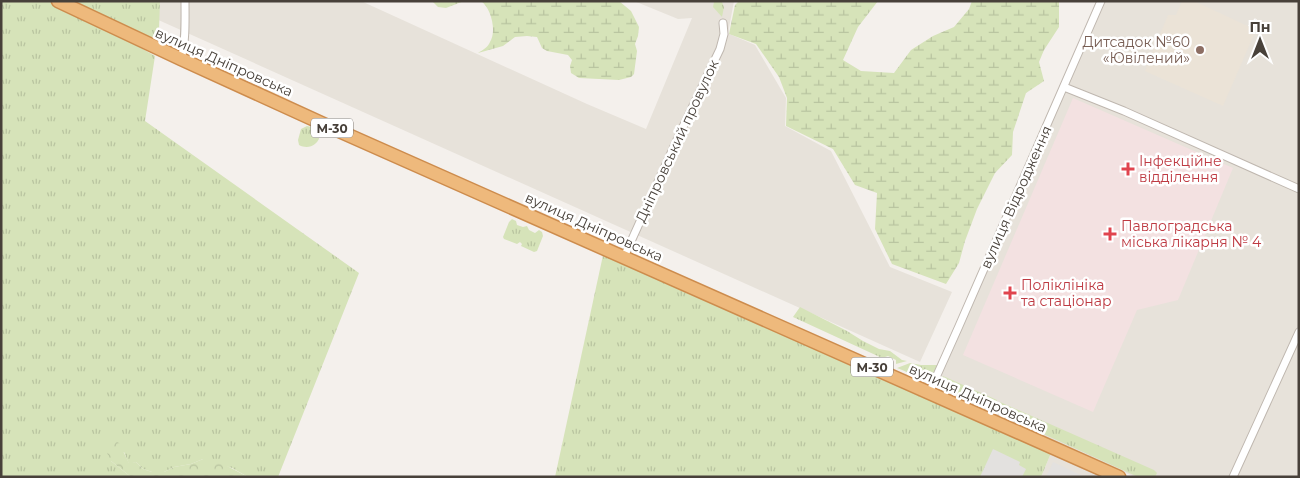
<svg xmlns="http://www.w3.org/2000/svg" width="1300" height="478" viewBox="0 0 1300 478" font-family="Montserrat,sans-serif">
<defs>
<pattern id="grass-tufts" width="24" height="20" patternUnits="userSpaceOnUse" patternTransform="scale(1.25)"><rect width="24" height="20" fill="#d6e3b9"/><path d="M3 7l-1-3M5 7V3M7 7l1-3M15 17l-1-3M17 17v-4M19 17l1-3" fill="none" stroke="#b9c4a0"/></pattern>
<pattern id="forest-crowns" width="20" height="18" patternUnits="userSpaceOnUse" patternTransform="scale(1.25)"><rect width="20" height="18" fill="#d6e3b9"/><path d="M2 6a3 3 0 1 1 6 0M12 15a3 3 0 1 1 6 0" fill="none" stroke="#b9c4a0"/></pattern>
<pattern id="wetland-marsh" width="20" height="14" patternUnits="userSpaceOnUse" patternTransform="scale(1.25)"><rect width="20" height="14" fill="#d6e3b9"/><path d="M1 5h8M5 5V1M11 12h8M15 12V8" fill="none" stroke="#b9c4a0"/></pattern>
</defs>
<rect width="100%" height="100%" fill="#f4f0ec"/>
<g fill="#e7e2da">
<polygon points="116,1 361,1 587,104 646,129 692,18 678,19 634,1 734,1 728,33 720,30 755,45 786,98 785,126 831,151 890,267 952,292 920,362"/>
<polygon points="1104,1 1299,1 1299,477 1135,477 935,389"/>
<polygon points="1054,446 1112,477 1041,477"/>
</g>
<polygon fill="#ebe3d7" points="1182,1 1194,1 1256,30 1223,106 1145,71 1168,15 1176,15"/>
<polygon fill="#f3e1e1" points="1073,98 1233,168 1178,300 1137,310 1093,412 963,355"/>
<g fill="url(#grass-tufts)">
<polygon points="1,1 60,1 155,56 145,121 359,273 278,477 248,477 232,468 203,459 191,464 174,467 164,472 152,472 143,469 136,462 129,464 124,452 111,461 131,477 1,477"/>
<polygon points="74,1 160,1 159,29 158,34 154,37 149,37"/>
<polygon points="714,2 722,2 724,7 722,17 713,7"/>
<path d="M 307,126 C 331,129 316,154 299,145 L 298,140 L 301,129 Z"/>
<polygon points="512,219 516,221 517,225 523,227 527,226 529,230 535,233 539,230 542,232 543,236 537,251 534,252 521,246 522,244 520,242 517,244 504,239 503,237 509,222"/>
<polygon points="605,246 1054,446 1041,477 555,477"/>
<polygon points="800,307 847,331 863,341 879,349 890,351 902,360 907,361 896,364 896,360 888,356 882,358 793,317"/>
<path d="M 910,363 L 921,365 L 940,365 C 925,386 916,375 897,368 Z"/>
<polygon points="943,376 997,400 992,411 943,389 940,383"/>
<polygon points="1000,402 1154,470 1157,473 1155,477 1138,477 995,412"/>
</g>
<polygon fill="url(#forest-crowns)" points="113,440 119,443 129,463 136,462 143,469 152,472 164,472 174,467 191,464 203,459 214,459 248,477 131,477 111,461 106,451 106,442"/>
<g fill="url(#wetland-marsh)">
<polygon points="432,1 464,1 446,8 438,7"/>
<path d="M 481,1 L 619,1 L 631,11 L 639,27 L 638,36 L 635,44 L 637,51 L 634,74 L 631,77 L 619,80 L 579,78 L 571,73 L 570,66 L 572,60 L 568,55 L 547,51 L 542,48 L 537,37 L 527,36 L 515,37 L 503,46 L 478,53 C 483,50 488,47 490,42 C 497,31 491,8 481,1 Z"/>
<polygon points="739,1 878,1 858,27 843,60 861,71 894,73 911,50 933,36 954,27 969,9 972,1 1059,1 1059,27 1044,50 1039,62 1044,81 1026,93 1013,132 1012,155 995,173 977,209 965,241 959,263 946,284 892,264 875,229 877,193 855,185 833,149 786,126 787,98 779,77 756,44 729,34 735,5"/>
</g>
<g fill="#e3e1df">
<polygon points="993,449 1020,462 1019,465 1026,469 1022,477 980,477"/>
<polygon points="1053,462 1085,477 1046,477"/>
</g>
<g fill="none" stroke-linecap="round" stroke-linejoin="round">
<defs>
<g id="street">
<path d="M 181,59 C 186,41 185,20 185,1"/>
<polyline points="1064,87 1124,111 1299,189"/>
<polyline points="624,257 680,133 720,49 724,34 723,23"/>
<polyline points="929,393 959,326 1101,1"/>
<polyline points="1233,477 1299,332"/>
</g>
<polyline id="highway" points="58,1 181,59 330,127 1119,477"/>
</defs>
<use href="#street" stroke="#bfb7af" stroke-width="9"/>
<use href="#highway" stroke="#cd8c4d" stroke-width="15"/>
<use href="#street" stroke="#fff" stroke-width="7"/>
<use href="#highway" stroke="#eeb97c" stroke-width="12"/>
</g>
<circle fill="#8d6e63" stroke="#fff" stroke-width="2" cx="1200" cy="50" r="5"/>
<g fill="#e0444e" stroke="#fff" stroke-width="2">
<path d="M1125.5 161.5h5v5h5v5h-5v5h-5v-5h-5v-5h5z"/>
<path d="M1107.5 226.5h5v5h5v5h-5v5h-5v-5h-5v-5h5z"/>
<path d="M1007.5 285.5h5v5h5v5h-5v5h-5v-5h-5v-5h5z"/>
</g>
<g text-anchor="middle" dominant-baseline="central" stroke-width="5" stroke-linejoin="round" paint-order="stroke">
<g fill="#fff" stroke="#7f7a75" stroke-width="1">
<rect x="311" y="118.5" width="42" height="19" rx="4"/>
<rect x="851" y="357.5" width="42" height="19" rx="4"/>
</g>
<g font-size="12" font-weight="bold" fill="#48413a">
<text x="332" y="128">М-30</text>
<text x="872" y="367">М-30</text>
</g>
<g font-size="14" fill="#785e54" stroke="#fff" text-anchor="end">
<text x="1190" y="42">Дитсадок №60<tspan x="1190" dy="16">«Ювілений»</tspan></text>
</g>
<g font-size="14" fill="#48413a" stroke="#fff">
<text transform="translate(224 62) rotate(24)">вулиця Дніпровська</text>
<text transform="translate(677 141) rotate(-65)">Дніпровський провулок</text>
<text transform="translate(1016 197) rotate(-66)">вулиця Відродження</text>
<text transform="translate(594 227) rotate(24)">вулиця Дніпровська</text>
<text transform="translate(978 398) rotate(24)">вулиця Дніпровська</text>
</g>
<g font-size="14" fill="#be3a42" stroke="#fff" text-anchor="start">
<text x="1139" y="161">Інфекційне<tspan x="1139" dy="16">відділення</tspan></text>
<text x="1121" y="226">Павлоградська<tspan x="1121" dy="16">міська лікарня № 4</tspan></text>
<text x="1021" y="285">Поліклініка<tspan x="1021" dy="16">та стаціонар</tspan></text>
</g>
</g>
<rect width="1300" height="478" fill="none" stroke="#48413a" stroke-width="5"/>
<g transform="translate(1260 40)" stroke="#ffffff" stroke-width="4" paint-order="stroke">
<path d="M0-4L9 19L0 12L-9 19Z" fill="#48413a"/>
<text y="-8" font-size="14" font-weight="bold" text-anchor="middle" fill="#48413a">Пн</text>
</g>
</svg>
